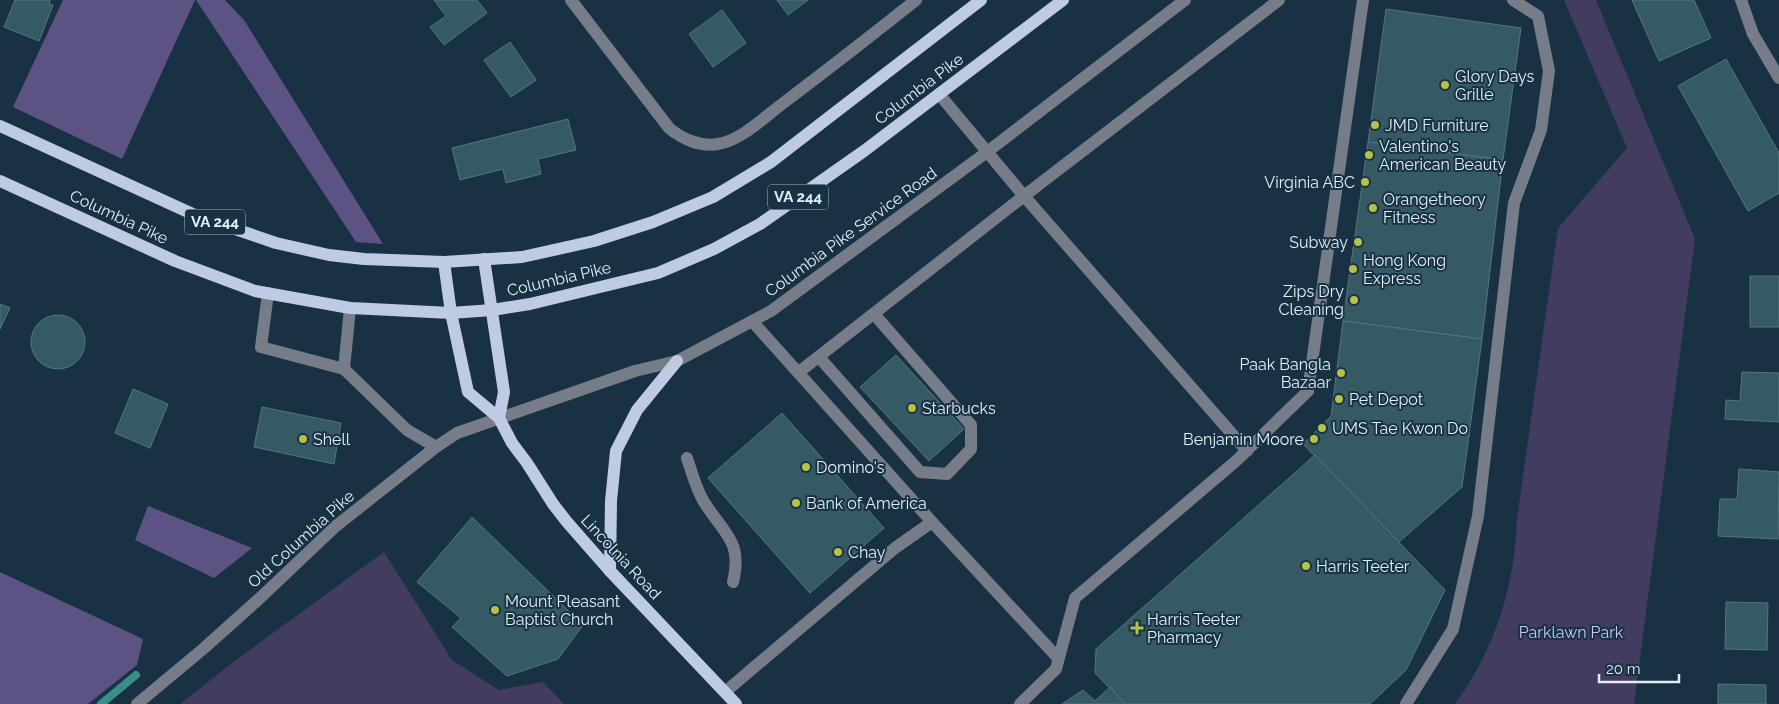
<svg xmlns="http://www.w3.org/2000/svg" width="1779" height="704" viewBox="0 0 1779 704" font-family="Raleway,sans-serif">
<rect width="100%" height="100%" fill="#183143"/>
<g fill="#433c61">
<path d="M 1564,0 L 1596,0 L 1695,239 L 1634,704 L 1455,704 C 1495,650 1515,585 1517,518 L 1558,228 L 1627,148 Z"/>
<polygon points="384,552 452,660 499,690 543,682 564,704 180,704 236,660"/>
</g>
<g fill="#5c5283">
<polygon points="63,0 195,0 122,159 13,107"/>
<polygon points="196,0 225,0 244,20 383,244 356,242"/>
<polygon points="148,506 252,548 214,578 135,540"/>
<polygon points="0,572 143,639 137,665 88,704 0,704"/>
</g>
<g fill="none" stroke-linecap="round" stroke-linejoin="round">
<polyline stroke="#3b8d88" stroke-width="8" points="101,704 136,675"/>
</g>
<g fill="#355a64" stroke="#517781">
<polygon points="15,0 50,0 49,4 53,5 39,41 4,27"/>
<polygon points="434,0 477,0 487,13 444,45 430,27 446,16"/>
<polygon points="777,0 808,0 788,15"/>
<polygon points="1632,0 1694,0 1711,38 1659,61"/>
<polygon points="1386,9 1521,28 1503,160 1368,142"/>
<polygon points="722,10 746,43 713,67 689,34"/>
<polygon points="510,42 536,80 511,97 484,60"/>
<polygon points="1726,59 1779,153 1779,193 1748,211 1678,86"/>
<polygon points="568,119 576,150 538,159 541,174 506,183 503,169 460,180 452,148"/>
<polygon points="1368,142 1503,160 1482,339 1343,321"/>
<rect x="1750" y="276" width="29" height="51"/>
<polygon points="0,304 10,308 0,329"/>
<circle cx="58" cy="342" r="27"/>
<polygon points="1343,321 1482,339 1462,487 1399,542 1303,444 1331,416"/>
<polygon points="896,355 964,429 929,461 860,387"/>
<polygon points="1742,372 1779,373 1779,422 1725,419 1726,400 1740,401"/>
<polygon points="133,389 168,404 150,448 115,433"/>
<polygon points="262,407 341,423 334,464 254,447"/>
<polygon points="782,413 884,528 810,593 708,478"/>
<polygon points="1315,455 1445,590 1406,670 1370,704 1125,704 1095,673 1096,649"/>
<polygon points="1739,469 1779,472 1778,539 1718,536 1720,499 1737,499"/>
<polygon points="472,517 583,625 558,659 507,676 452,627 461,618 417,582"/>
<polygon points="1726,602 1768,603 1767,650 1725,649"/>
<polygon points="1718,684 1766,685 1766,704 1718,704"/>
<polygon points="1110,687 1125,704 1062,704 1083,690 1095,701"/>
</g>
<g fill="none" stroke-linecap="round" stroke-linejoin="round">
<g stroke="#777c89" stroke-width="12">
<path d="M 571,0 L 669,128 C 682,139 700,147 718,144 C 742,140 763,118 782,104 C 827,70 872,35 916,0"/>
<polyline points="1741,0 1753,34 1779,78"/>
<polyline points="939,94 1024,196 1247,451"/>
<polyline points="268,293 261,347 344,369 407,430 436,447"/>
<polyline points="752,321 932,522 1058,658"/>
<polyline points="819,357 920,472 947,474 971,449 971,425 874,314"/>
<polyline points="344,369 350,308"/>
<polyline points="799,372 1024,196 1279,0"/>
<path d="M 687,458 C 692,473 696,489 704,502 C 724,534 743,541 733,582"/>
<polyline points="725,692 895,548 932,522"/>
<polyline points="137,704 203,649 260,598 336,526 436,447 457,433 635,371 677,361 771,311 987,152 1185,0"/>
<polyline points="1020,704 1056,669 1075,598 1236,461 1308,391 1363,0"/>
<polyline points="1406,704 1453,629 1478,516 1514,203 1541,130 1549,71 1538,16 1513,0"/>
</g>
<g stroke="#bfcbe5" stroke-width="12">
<polyline points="0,126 197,216 276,243 329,255 364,259 444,262 522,257 594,241 653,222 713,197 771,162 981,0"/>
<polyline points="0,181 175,261 255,291 350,308 371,309 451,313 492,310 530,304 658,273 714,249 760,224 864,151 1063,0"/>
<polyline points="484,259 504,392 499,418"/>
<polyline points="444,262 451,313 468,392 499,418 512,443 527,463 553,504 567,522 610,571 736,704"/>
<polyline points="610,571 611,501 616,451 637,410 677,361"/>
</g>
</g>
<g fill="#b6c149" stroke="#183143" stroke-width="2">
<circle cx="1445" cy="85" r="5"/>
<circle cx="1375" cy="125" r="5"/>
<circle cx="1369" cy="155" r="5"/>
<circle cx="1365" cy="182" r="5"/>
<circle cx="1373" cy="208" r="5"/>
<circle cx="1358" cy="242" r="5"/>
<circle cx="1353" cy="269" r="5"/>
<circle cx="1354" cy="300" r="5"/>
<circle cx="1341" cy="373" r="5"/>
<circle cx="1339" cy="399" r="5"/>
<circle cx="912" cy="408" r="5"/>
<circle cx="1322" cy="428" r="5"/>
<circle cx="303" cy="439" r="5"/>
<circle cx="1314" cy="439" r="5"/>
<circle cx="806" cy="467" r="5"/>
<circle cx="796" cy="503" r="5"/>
<circle cx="838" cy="552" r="5"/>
<circle cx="1306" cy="566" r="5"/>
<circle cx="495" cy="610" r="5"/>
<path d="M1134.5 620.5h5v5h5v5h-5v5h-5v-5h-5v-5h5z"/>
</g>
<g text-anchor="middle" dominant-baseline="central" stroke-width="4" stroke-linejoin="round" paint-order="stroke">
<g fill="#183143" stroke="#a4b6c4" stroke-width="1">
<rect x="768" y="184.5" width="60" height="25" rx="4"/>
<rect x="185" y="209.5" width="60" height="25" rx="4"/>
</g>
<g font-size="15" font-weight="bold" fill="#e0effb">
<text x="798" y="197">VA 244</text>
<text x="215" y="222">VA 244</text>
</g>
<g font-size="16" fill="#e0effb" stroke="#183143" text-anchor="start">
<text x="1455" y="76">Glory Days<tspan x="1455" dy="18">Grille</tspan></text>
<text x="1385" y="125">JMD Furniture</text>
<text x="1379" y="146">Valentino's<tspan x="1379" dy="18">American Beauty</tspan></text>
<text x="1355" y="182" text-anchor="end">Virginia ABC</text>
<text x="1383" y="199">Orangetheory<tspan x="1383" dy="18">Fitness</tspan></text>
<text x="1348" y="242" text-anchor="end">Subway</text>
<text x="1363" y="260">Hong Kong<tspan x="1363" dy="18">Express</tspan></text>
<text x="1344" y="291" text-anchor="end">Zips Dry<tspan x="1344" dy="18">Cleaning</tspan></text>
<text x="1331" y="364" text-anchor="end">Paak Bangla<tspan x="1331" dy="18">Bazaar</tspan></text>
<text x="1349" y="399">Pet Depot</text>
<text x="922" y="408">Starbucks</text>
<text x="1332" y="428">UMS Tae Kwon Do</text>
<text x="313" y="439">Shell</text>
<text x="1304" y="439" text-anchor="end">Benjamin Moore</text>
<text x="816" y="467">Domino's</text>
<text x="806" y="503">Bank of America</text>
<text x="848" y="552">Chay</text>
<text x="1316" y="566">Harris Teeter</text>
<text x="505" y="601">Mount Pleasant<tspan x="505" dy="18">Baptist Church</tspan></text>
<text x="1147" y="619">Harris Teeter<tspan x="1147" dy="18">Pharmacy</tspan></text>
</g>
<g font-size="16" fill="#e0effb" stroke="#183143">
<text transform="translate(919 89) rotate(-37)">Columbia Pike</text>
<text transform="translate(119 217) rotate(25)">Columbia Pike</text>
<text transform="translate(851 232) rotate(-36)">Columbia Pike Service Road</text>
<text transform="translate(559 279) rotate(-13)">Columbia Pike</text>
<text transform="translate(301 539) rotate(-42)">Old Columbia Pike</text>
<text transform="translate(621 557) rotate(47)">Lincolnia Road</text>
</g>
<g font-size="16" fill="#ccc4f3" stroke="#183143">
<text x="1571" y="632">Parklawn Park</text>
</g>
</g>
<path d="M1599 674v8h80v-8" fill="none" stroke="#e0effb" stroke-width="2.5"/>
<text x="1606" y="674" font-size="15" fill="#e0effb" stroke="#183143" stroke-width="4" paint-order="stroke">20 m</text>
</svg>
